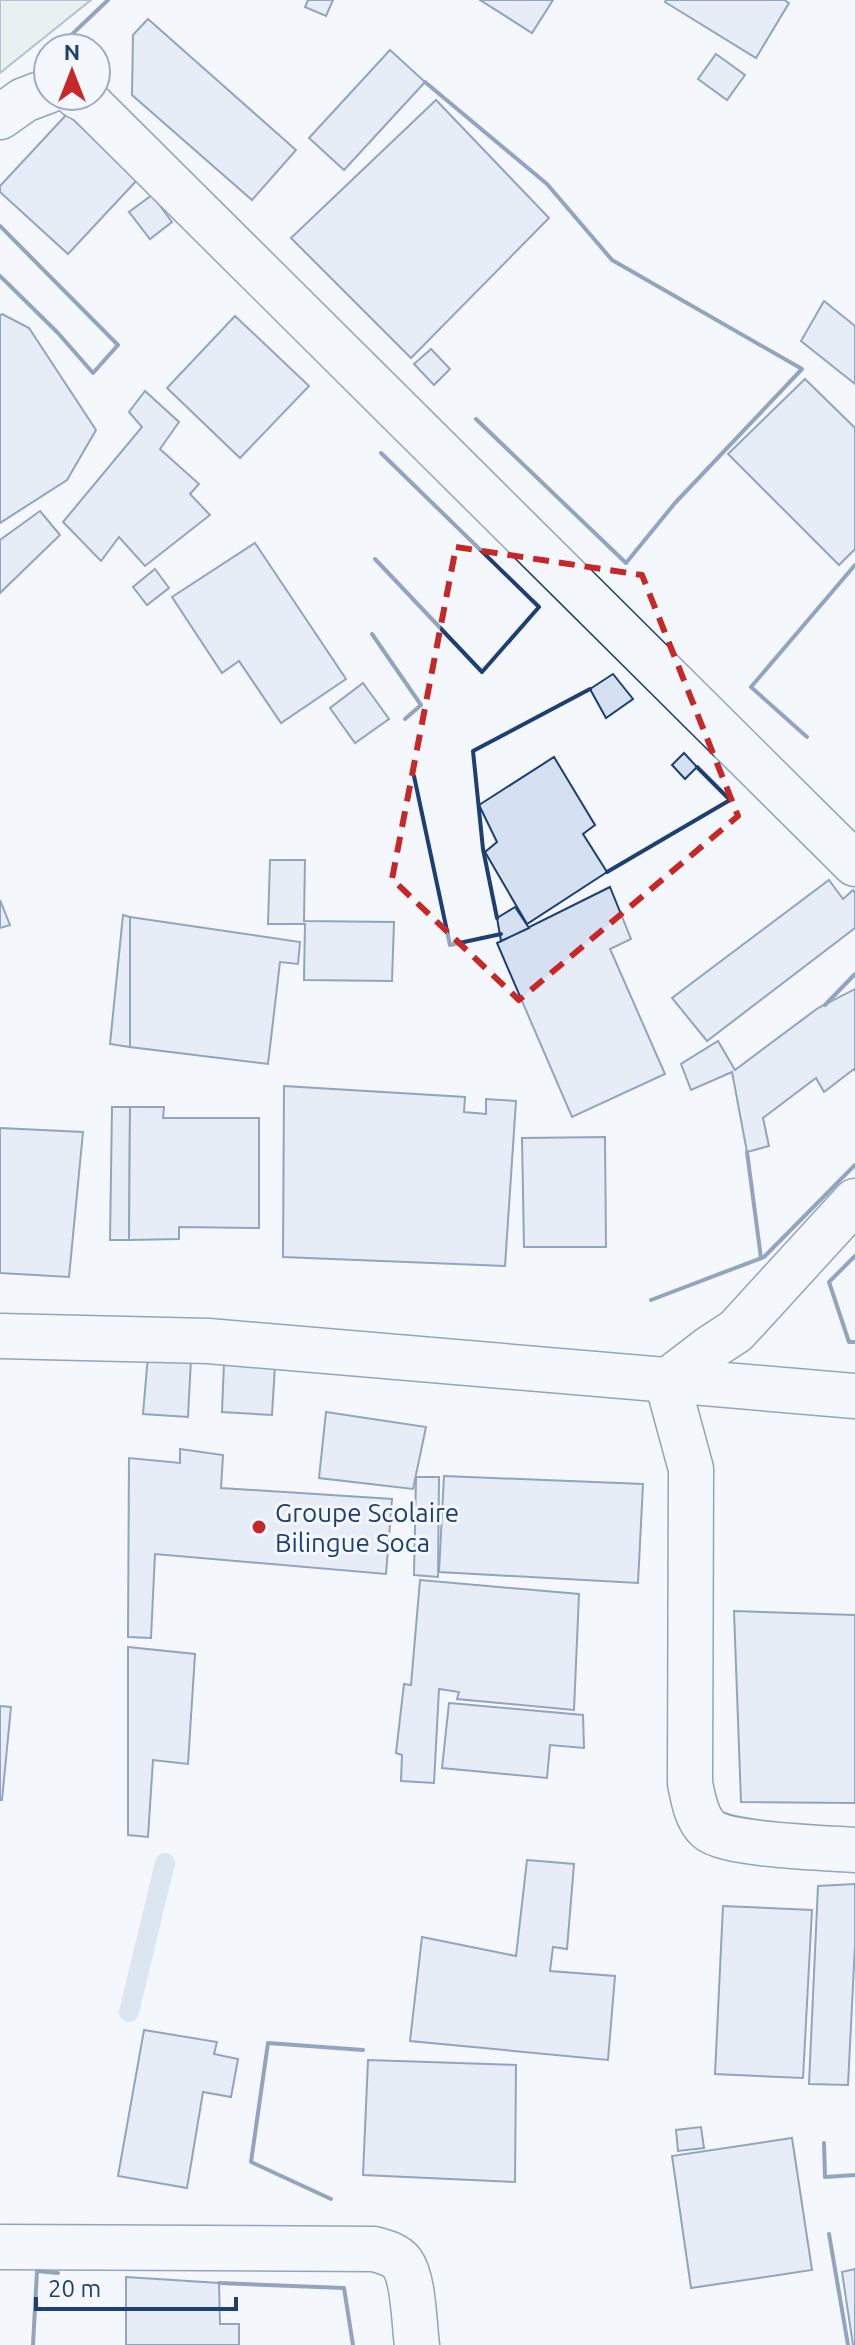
<svg xmlns="http://www.w3.org/2000/svg" width="855" height="2345" viewBox="0 0 855 2345" font-family="Ubuntu,sans-serif">
<rect width="100%" height="100%" fill="#f4f7fb"/>
<polygon fill="#d7e8df" stroke="#687fa3" stroke-width="2" points="0,0 91,0 0,73"/>
<g fill="none" stroke-linecap="round" stroke-linejoin="round">
<polyline stroke="#bed0e5" stroke-width="20" points="129,2012 165,1863"/>
</g>
<g fill="#d5e0f0" stroke="#1d3f73" stroke-width="2">
<polygon points="308,0 333,0 326,16 305,7"/>
<polygon points="480,0 553,0 532,33"/>
<polygon points="666,0 784,0 789,3 756,58 665,2"/>
<polygon points="148,19 296,150 252,200 132,95 133,35"/>
<polygon points="390,50 425,82 344,170 309,138"/>
<polygon points="716,54 745,75 727,100 698,79"/>
<polygon points="436,100 549,218 411,358 291,238"/>
<polygon points="67,114 138,179 68,254 0,192 0,186"/>
<polygon points="152,195 172,222 150,239 129,212"/>
<polygon points="824,301 855,326 855,384 801,341"/>
<polygon points="2,314 29,328 96,430 67,480 0,523 0,315"/>
<polygon points="235,316 309,386 240,458 167,388"/>
<polygon points="431,349 450,369 434,385 414,364"/>
<polygon points="805,379 855,428 855,549 839,565 728,454"/>
<polygon points="145,391 179,422 160,449 199,484 190,494 210,515 145,566 119,537 101,561 63,522 142,427 129,412"/>
<polygon points="40,511 60,535 0,593 0,540"/>
<polygon points="255,543 346,679 281,723 239,661 222,673 172,597"/>
<polygon points="155,569 169,588 147,605 133,587"/>
<polygon points="613,674 633,699 606,718 590,689"/>
<polygon points="363,683 389,719 355,743 330,708"/>
<polygon points="684,753 697,767 685,779 672,765"/>
<polygon points="554,757 595,825 583,834 607,872 527,924 485,852 497,842 479,805"/>
<polygon points="270,860 305,860 304,921 394,922 392,981 304,980 305,924 268,924"/>
<polygon points="829,880 843,899 853,890 855,893 855,928 707,1041 672,998"/>
<polygon points="610,887 631,939 610,949 665,1074 572,1117 497,943"/>
<polygon points="0,900 10,925 0,928"/>
<polygon points="515,907 529,928 501,941 497,918"/>
<polygon points="123,915 130,917 130,1047 110,1044"/>
<polygon points="130,917 300,942 298,964 280,962 268,1064 130,1047"/>
<polygon points="855,989 855,1071 854,1069 824,1092 816,1078 763,1118 769,1146 747,1152 732,1072 691,1090 681,1064 718,1041 735,1070 818,1008"/>
<polygon points="284,1086 465,1097 464,1112 486,1114 486,1099 516,1101 505,1266 283,1257"/>
<polygon points="112,1107 130,1107 129,1240 110,1240"/>
<polygon points="130,1107 164,1107 163,1118 259,1118 259,1228 179,1227 179,1239 129,1240"/>
<polygon points="0,1128 83,1132 69,1277 0,1273"/>
<polygon points="605,1137 606,1247 524,1247 522,1138"/>
<polygon points="148,1355 191,1359 188,1417 143,1414"/>
<polygon points="224,1362 275,1365 272,1415 222,1412"/>
<polygon points="326,1412 426,1427 413,1489 319,1478"/>
<polygon points="180,1449 223,1455 221,1488 392,1499 386,1574 155,1554 151,1638 128,1637 129,1458 180,1463"/>
<polygon points="444,1476 643,1484 638,1583 439,1572"/>
<polygon points="416,1477 439,1477 438,1577 414,1575"/>
<polygon points="420,1580 579,1594 574,1710 457,1699 459,1692 439,1689 434,1783 401,1781 402,1755 396,1753 404,1684 411,1685"/>
<polygon points="734,1611 855,1615 855,1803 741,1802"/>
<polygon points="128,1647 195,1654 188,1764 153,1760 148,1837 128,1835"/>
<polygon points="449,1703 583,1715 584,1748 550,1745 547,1778 442,1768"/>
<polygon points="0,1706 11,1707 2,1800 0,1800"/>
<polygon points="527,1860 574,1864 567,1949 553,1947 550,1971 615,1976 608,2060 410,2041 422,1937 516,1956"/>
<polygon points="855,1884 855,1945 848,2085 809,2084 818,1886"/>
<polygon points="723,1906 812,1910 803,2078 715,2074"/>
<polygon points="144,2030 217,2042 214,2054 238,2059 231,2097 203,2092 187,2188 118,2176"/>
<polygon points="368,2060 516,2065 515,2182 363,2175"/>
<polygon points="701,2127 704,2148 678,2151 676,2130"/>
<polygon points="792,2138 812,2270 691,2288 672,2156"/>
<polygon points="855,2269 855,2345 853,2345 842,2272"/>
<polygon points="126,2277 219,2283 220,2324 239,2324 239,2345 126,2345"/>
</g>
<g fill="none" stroke-linecap="round" stroke-linejoin="round">
<defs>
<g id="minor">
<polyline points="77,96 87,101 855,864"/>
<polyline points="0,117 24,100 48,91"/>
<polyline points="0,1336 208,1341 855,1396"/>
<path d="M 667,1381 L 691,1469 L 690,1783 C 693,1798 696,1818 708,1829 C 725,1845 827,1848 855,1850"/>
<polyline points="667,1381 710,1348 736,1331 855,1201"/>
<path d="M 0,2247 L 374,2249 C 384,2252 395,2254 402,2263 C 414,2279 414,2324 417,2345"/>
</g>
</defs>
<use href="#minor" stroke="#1d3f73" stroke-width="47"/>
<use href="#minor" stroke="#f4f7fb" stroke-width="44"/>
<g stroke="#1d3f73" stroke-width="4">
<polyline points="76,48 66,40 108,0"/>
<polyline points="96,64 103,70"/>
<polyline points="425,82 547,184 612,260 802,369 675,503 626,563 476,419"/>
<polyline points="0,226 118,345 93,373 58,333 0,276"/>
<polyline points="375,559 482,672 539,607 381,453"/>
<polyline points="372,634 421,705 405,719"/>
<polyline points="807,737 751,687 855,565"/>
<polyline points="414,776 450,945 501,934"/>
<polyline points="607,872 730,800 697,767"/>
<polyline points="497,918 483,849 473,751 590,689"/>
<polyline points="825,1005 855,974"/>
<polyline points="747,1152 761,1258"/>
<polyline points="855,1256 829,1282 849,1342 855,1342"/>
<polyline points="651,1300 764,1257 855,1165"/>
<polyline points="824,2143 825,2177 855,2175"/>
<polyline points="331,2199 251,2162 268,2043 363,2050"/>
<polyline points="829,2234 848,2345"/>
<polyline points="219,2283 344,2288 353,2345"/>
<polyline points="33,2345 37,2271 58,2273"/>
</g>
</g>
<path d="M0 0H855V2345H0ZM 456,547 L 642,575 L 738,816 L 519,1000 L 392,879 Z" fill="#f4f7fb" fill-opacity=".55" fill-rule="evenodd"/>
<path fill="none" stroke="#c62828" stroke-width="6" stroke-dasharray="16 10" stroke-linejoin="round" d="M 456,547 L 642,575 L 738,816 L 519,1000 L 392,879 Z"/>
<circle fill="#c62828" stroke="#f4f7fb" stroke-width="3" cx="259" cy="1527" r="8"/>
<g text-anchor="middle" dominant-baseline="central" stroke-width="6" stroke-linejoin="round" paint-order="stroke">
<g font-size="26" fill="#1d3f73" stroke="#f4f7fb" text-anchor="start">
<text x="275" y="1512">Groupe Scolaire<tspan x="275" dy="30">Bilingue Soca</tspan></text>
</g>
</g>
<g transform="translate(72 72)"><circle r="38" fill="#f4f7fb" stroke="#9eadc5" stroke-width="2"/>
<path d="M0-6L14 30L0 20L-14 30Z" fill="#c62828"/>
<text y="-12" font-size="22" font-weight="bold" text-anchor="middle" fill="#1d3f73">N</text>
</g>
<path d="M36 2297v12h200v-12" fill="none" stroke="#1d3f73" stroke-width="4"/>
<text x="48" y="2297" font-size="24" fill="#1d3f73" stroke="#f4f7fb" stroke-width="6" paint-order="stroke">20 m</text>
</svg>
